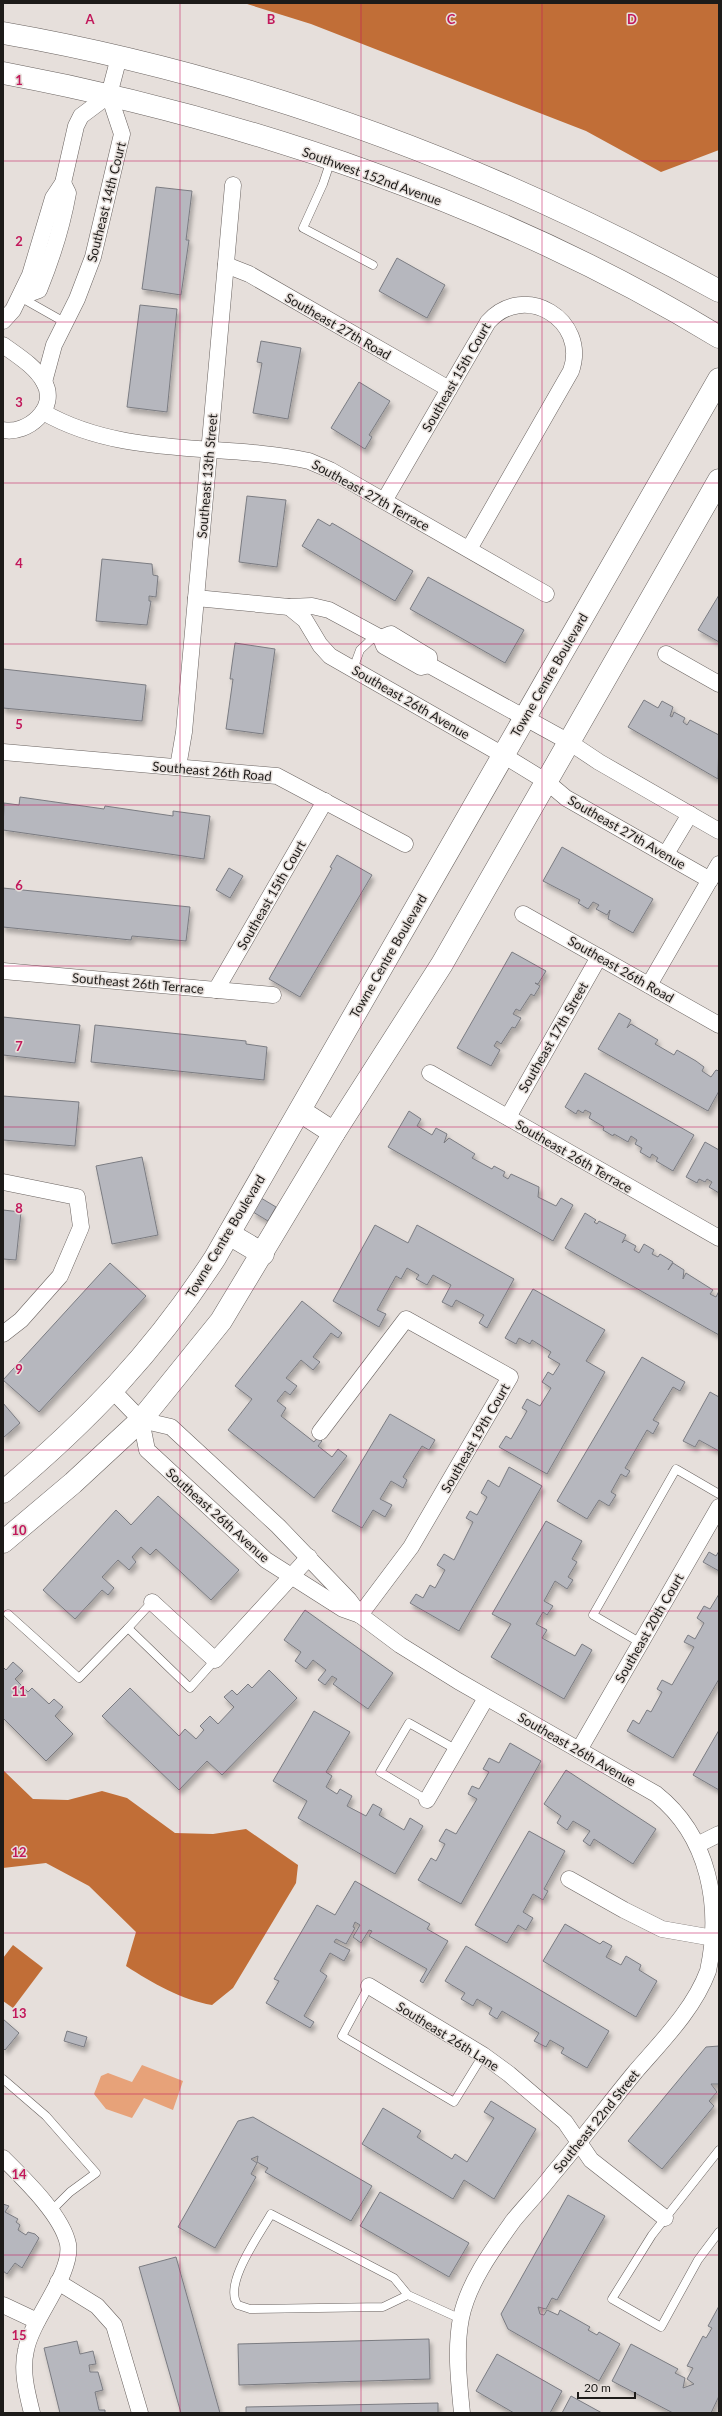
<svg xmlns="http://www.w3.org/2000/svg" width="722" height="2416" viewBox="0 0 722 2416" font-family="Lato,sans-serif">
<defs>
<filter id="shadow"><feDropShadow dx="2.5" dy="4.5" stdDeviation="2" flood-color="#0004"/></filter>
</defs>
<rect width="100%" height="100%" fill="#e6dfdb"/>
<polygon fill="#e7a279" points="142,2065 183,2081 173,2110 144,2098 132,2118 106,2109 94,2094 101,2076 108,2073 132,2082"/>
<g fill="#c16e37">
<polygon points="244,3 719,3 719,150 661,172 586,131 311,24"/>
<path d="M 3,1770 L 33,1799 L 68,1800 L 102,1791 L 127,1798 L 175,1833 L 213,1834 L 246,1829 L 298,1865 L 296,1883 L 233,1988 L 212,2005 C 182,2000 152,1983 126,1966 L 136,1932 L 89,1886 L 46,1863 L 3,1868 Z"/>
<polygon points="13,1945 43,1968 13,2008 3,2001 3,1958"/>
</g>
<g fill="#b6b7be" stroke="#7b7c82" filter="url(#shadow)">
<polygon points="156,187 192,191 186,240 189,240 181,295 142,289"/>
<polygon points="397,258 445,285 427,318 379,291"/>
<polygon points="140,305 177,309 167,412 127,407"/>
<polygon points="261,341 301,348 288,419 253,413 262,363 257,362"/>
<polygon points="359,382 390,401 369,435 372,437 365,449 331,428"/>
<polygon points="247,496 286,500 277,567 239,562"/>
<polygon points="318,519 330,526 332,523 413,571 395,601 302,546"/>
<polygon points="102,559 152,564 153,575 158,576 156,597 149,596 149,601 151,601 147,625 96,621"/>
<polygon points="428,577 524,630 505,663 410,609"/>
<polygon points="719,595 719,642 698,630"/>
<polygon points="235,643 275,649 263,734 226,729 233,679 230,679"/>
<polygon points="3,669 146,685 142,721 3,708"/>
<polygon points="644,700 658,708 662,701 673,707 670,716 672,717 674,712 685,718 683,722 687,725 690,720 719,735 718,779 628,727"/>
<polygon points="20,797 104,809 105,806 173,816 173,811 210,816 204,859 3,830 4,803 19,805"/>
<polygon points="562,847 653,899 633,933 608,919 610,910 607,915 596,909 599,905 593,902 588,909 578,903 580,900 543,881"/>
<polygon points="337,855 372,875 300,997 269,979 332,868 330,867"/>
<polygon points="229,868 243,876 230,898 216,890"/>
<polygon points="3,888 190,907 186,941 132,936 131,940 3,927"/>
<polygon points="512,952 546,971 538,984 535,983 540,986 534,996 531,994 520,1011 516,1009 513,1014 521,1018 515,1028 512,1027 501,1044 497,1041 494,1046 500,1050 491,1066 457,1048"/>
<polygon points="619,1013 631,1020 627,1028 631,1024 658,1040 655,1044 674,1055 677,1050 696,1061 704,1067 702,1071 711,1077 716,1070 719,1071 719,1091 708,1111 598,1049"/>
<polygon points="3,1017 80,1025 75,1063 3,1055"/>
<polygon points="95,1025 246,1041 246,1044 267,1047 264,1080 91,1062"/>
<polygon points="585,1073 694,1135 673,1171 656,1161 658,1158 652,1154 650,1158 640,1152 642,1148 635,1144 637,1140 631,1136 628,1142 614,1134 613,1136 603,1130 604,1127 589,1118 591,1113 585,1110 583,1113 578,1110 576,1114 565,1107"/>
<polygon points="3,1096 79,1102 75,1146 3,1140"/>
<polygon points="409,1111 421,1119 417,1126 432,1135 436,1128 447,1134 444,1143 449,1138 475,1154 472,1158 492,1169 494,1166 505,1172 503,1176 508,1179 511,1174 539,1187 538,1197 556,1206 561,1198 573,1205 553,1241 388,1147"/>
<polygon points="705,1142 719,1150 719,1193 709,1187 712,1182 707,1179 705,1182 699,1179 697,1183 686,1177"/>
<polygon points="142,1157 158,1235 112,1244 96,1166"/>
<polygon points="261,1198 276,1207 268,1221 253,1212"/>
<polygon points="3,1210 21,1212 16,1260 3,1259"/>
<polygon points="585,1213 596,1220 594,1222 597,1224 599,1221 626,1235 622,1243 625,1240 636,1246 634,1250 639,1253 644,1244 654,1250 652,1254 658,1257 660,1254 673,1262 668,1270 673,1263 684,1270 683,1279 686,1273 713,1290 710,1294 716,1297 719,1291 719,1335 565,1248"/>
<polygon points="375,1225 408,1243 417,1225 514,1279 487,1328 479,1323 484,1315 456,1300 452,1307 442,1302 451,1285 433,1275 427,1285 416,1279 419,1275 407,1268 401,1279 396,1276 377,1310 386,1314 379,1327 333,1301"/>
<polygon points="110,1263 146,1296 39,1412 3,1380"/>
<polygon points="533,1289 605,1330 586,1361 605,1372 547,1474 499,1447 506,1436 511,1439 527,1411 522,1408 527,1399 540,1406 551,1388 542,1382 548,1372 553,1375 560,1364 548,1357 551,1352 532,1340 530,1344 519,1338 516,1344 505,1338"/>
<polygon points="302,1301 342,1333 338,1338 331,1333 313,1357 320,1362 313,1370 301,1360 286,1378 297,1386 290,1395 285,1391 277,1401 286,1408 281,1416 314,1442 318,1437 322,1441 318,1446 332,1457 338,1449 347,1456 314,1498 228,1430 252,1399 235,1386"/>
<polygon points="642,1357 685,1382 680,1391 673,1387 653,1420 659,1423 653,1434 647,1430 625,1468 630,1471 626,1477 621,1474 611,1492 616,1495 609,1506 599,1500 587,1519 557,1501"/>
<polygon points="710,1392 719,1397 719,1451 699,1440 695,1447 683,1441"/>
<polygon points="3,1403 20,1423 3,1438"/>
<polygon points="390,1414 435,1440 429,1450 422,1446 403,1477 407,1480 403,1488 391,1481 380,1499 392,1505 385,1517 373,1510 362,1528 332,1511"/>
<polygon points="509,1467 542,1486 459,1631 410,1603 416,1594 423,1598 430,1585 435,1588 445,1570 437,1565 444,1554 454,1560 473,1522 466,1518 470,1511 477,1515 487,1497 481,1493 488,1480 499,1487"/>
<polygon points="158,1496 239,1570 211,1600 156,1549 150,1555 141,1547 132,1557 136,1562 129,1570 118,1560 102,1577 114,1588 108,1595 102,1590 75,1619 43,1590 116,1510 131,1525"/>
<polygon points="546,1521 582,1541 572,1559 577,1562 568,1577 573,1580 567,1589 555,1581 544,1601 553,1606 547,1615 543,1612 536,1624 547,1630 542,1638 575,1656 582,1644 592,1650 564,1699 491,1657 511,1624 492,1614"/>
<polygon points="719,1551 719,1571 703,1562 709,1552 716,1556"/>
<polygon points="719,1594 719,1679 673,1758 627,1731 633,1720 639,1724 647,1710 651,1712 662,1692 657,1689 662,1680 672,1685 694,1647 684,1642 688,1635 695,1639 704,1623 697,1618 704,1606 710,1609"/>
<polygon points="305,1610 393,1673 368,1709 333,1684 337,1679 332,1676 325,1685 318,1680 326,1670 313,1660 306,1669 295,1661 301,1652 284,1640"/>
<polygon points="13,1662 23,1671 15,1679 28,1692 32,1688 49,1704 54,1699 63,1707 55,1716 73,1734 46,1761 3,1718 3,1667 6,1670"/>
<polygon points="269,1670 297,1698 222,1775 207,1761 179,1790 102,1716 130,1688 179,1736 185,1729 196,1739 204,1730 200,1726 210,1716 218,1724 234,1707 224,1697 232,1690 237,1695 248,1684 252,1688"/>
<polygon points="314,1711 350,1732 326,1772 332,1776 326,1787 337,1794 340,1789 352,1796 347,1806 366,1816 373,1804 382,1809 379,1815 404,1830 410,1818 423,1826 395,1874 298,1818 307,1801 273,1781"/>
<polygon points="719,1730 719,1790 693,1775"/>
<polygon points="510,1743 541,1761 461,1904 418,1880 431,1858 436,1861 445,1844 439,1841 446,1829 456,1834 477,1799 468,1794 472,1786 479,1789 489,1772 483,1769 489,1758 499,1763"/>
<polygon points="566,1770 656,1829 633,1864 594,1839 590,1846 583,1841 590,1831 573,1821 567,1830 557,1823 561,1816 544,1804"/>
<polygon points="529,1831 565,1851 544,1889 548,1891 543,1900 533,1894 523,1912 533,1918 526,1930 518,1925 507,1943 475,1925"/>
<polygon points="355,1881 430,1924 427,1929 448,1941 423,1983 420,1981 427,1969 369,1936 372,1931 369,1930 361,1943 353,1937 360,1925 355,1922 353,1927 355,1928 346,1944 336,1939 334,1942 350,1950 344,1961 330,1953 320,1971 327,1976 304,2016 314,2022 310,2028 266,2003 279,1981 274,1979 317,1905 335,1915"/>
<polygon points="565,1924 600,1944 603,1941 612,1946 606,1957 621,1965 626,1956 641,1965 639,1970 657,1981 636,2017 543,1961"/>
<polygon points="466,1946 609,2031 587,2068 561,2053 564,2048 550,2040 546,2047 534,2041 539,2033 502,2011 497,2019 489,2014 492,2008 477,1999 473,2006 461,1999 465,1993 445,1981"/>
<polygon points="3,2019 19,2033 5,2050 3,2048"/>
<polygon points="67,2031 87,2037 84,2047 64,2041"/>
<polygon points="719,2046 719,2084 711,2084 717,2092 709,2101 714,2106 662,2169 628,2141 706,2047"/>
<polygon points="491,2101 536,2129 494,2199 464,2180 453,2199 362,2144 383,2108 421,2131 417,2137 452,2159 455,2154 467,2162 494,2118 484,2112"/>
<polygon points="253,2117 372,2186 351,2221 265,2172 268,2168 257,2162 258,2156 251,2159 257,2163 251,2174 256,2177 215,2248 178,2227 238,2121"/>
<polygon points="380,2192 469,2243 449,2277 360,2226"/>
<polygon points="568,2195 605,2216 557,2300 552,2298 546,2309 538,2307 540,2314 544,2315 547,2310 558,2315 560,2310 590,2327 588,2330 597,2335 599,2332 620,2344 599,2381 508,2329 501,2314"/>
<polygon points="3,2204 9,2206 5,2212 18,2219 16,2222 20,2225 18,2230 26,2235 28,2232 35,2234 39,2238 22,2268 15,2263 7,2274 3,2271"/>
<polygon points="176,2257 220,2413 181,2413 139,2267"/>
<polygon points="719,2306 719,2396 711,2413 673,2413 612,2381 631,2344 678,2369 675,2373 685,2378 683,2388 694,2384 687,2379 693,2368 687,2366 703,2336 706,2338 712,2328 708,2326"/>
<polygon points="429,2339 430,2379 239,2385 238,2344"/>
<polygon points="77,2341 80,2354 93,2351 96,2364 89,2365 90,2372 98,2372 103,2390 95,2392 99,2410 105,2410 105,2413 60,2413 44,2348"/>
<polygon points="497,2354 562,2391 550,2413 514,2413 476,2391"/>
<polygon points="571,2396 602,2413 562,2413"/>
<polygon points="438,2403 438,2413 246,2413 246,2407"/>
</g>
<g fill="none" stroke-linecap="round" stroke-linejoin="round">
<defs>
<g id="lane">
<polyline points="331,160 323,184 303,228 373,265"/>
<polyline points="20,297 66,323"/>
<polyline points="353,669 360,650 376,635"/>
<polyline points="8,1614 79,1678 128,1628 190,1688 215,1660"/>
<polyline points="128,1628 152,1602"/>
<polyline points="641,1643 593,1615 676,1469 719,1494"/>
<polyline points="427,1800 380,1772 409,1723 457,1750"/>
<polyline points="369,1986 342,2036 454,2102 483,2055"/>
<polyline points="3,2079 46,2116 96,2173 70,2192 50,2212"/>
<polyline points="719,2150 652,2235 612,2299 661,2327 698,2260 719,2232"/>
<path d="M 408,2295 L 383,2307 L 250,2309 L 238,2305 C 222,2285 260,2234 271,2214 L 394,2278 L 408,2295 L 461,2319"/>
</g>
<g id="street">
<polyline points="109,95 119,57"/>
<polyline points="226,265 249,274 449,389"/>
<path d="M 20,297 L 39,290 C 52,258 62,227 68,193 L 63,183"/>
<polyline points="3,321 13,310 30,275 53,198 63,183 76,126 81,116 109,95"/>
<path d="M 3,345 C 18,356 35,366 44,382 C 59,408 27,435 3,430"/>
<polyline points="44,382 54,345 77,299 93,257 122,134 109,95"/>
<path d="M 43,412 C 125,459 220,442 309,461 L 330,470 L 546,594"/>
<path d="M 384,501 L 488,322 C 524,281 589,320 571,371 L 469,549"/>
<polyline points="196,598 289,607 312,606 329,610 381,638 384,646 421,667 429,665 569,742 599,762 719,831"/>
<polyline points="289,607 305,620 320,645 330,656 503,755 547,782 566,798 710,880"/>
<polyline points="381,638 391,634 429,657 429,665"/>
<polyline points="666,654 719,684"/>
<polyline points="3,752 277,776 405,844"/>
<polyline points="178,767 184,732 233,185"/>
<polyline points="666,854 690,814"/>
<polyline points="523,914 719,1025"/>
<polyline points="3,971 273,995"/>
<polyline points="649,985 719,864"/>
<polyline points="216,990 325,801"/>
<polyline points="430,1073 719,1238"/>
<polyline points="508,1117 599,957"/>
<polyline points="3,1182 77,1197 81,1227 60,1276 21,1320 3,1334"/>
<polyline points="113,1391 141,1420 171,1427 278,1526 349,1600 360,1615"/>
<path d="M 141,1420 L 147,1450 L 266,1560 L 343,1609 L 360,1615 L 400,1645 L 458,1681 L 656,1794 C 709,1836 722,1906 708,1971 C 694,2009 662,2041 636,2071 C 608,2105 581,2141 552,2175 C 540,2191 526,2205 513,2221 C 493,2249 468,2283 461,2318 C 455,2349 459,2382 462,2413"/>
<polyline points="320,1432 406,1319 510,1377 411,1547 360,1615"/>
<polyline points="152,1602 215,1660 309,1557"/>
<polyline points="579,1750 719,1507"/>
<polyline points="427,1800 486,1698"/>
<polyline points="699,1844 719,1834"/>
<polyline points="569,1879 624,1910 662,1929 719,1939"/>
<polyline points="369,1986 483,2055 509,2074 565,2122 591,2160 665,2218"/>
<path d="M 3,2158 C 24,2179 62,2215 68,2244 C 73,2274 32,2318 26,2350 C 21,2371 27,2393 32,2413"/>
<polyline points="58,2282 97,2306 114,2325 140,2413"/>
<polyline points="3,2305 37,2321"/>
</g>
<g id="secondary">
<path d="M 3,33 C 254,77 496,168 719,291"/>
<path d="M 3,73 C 248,119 506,207 719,337"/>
<polyline points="300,1111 334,1133"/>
<polyline points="229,1234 263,1254"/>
<path d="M 3,1492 C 89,1420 154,1352 215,1258 L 719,379"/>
<polyline points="3,1542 73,1483 141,1420 221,1321 334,1133 442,964 719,480"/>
</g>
</defs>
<use href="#lane" stroke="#6a6360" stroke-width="9"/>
<use href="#street" stroke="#6a6360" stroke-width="17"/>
<use href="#secondary" stroke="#6a6360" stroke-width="23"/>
<use href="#lane" stroke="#fff" stroke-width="8"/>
<use href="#street" stroke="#fff" stroke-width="16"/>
<use href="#secondary" stroke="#fff" stroke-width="22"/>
</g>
<path fill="none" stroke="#c2185b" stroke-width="1" stroke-opacity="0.55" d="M 180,3 L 180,2413M 361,3 L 361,2413M 542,3 L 542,2413M 3,161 L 719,161M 3,322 L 719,322M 3,483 L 719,483M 3,644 L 719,644M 3,805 L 719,805M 3,966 L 719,966M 3,1127 L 719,1127M 3,1289 L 719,1289M 3,1450 L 719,1450M 3,1611 L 719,1611M 3,1772 L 719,1772M 3,1933 L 719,1933M 3,2094 L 719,2094M 3,2255 L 719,2255"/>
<g text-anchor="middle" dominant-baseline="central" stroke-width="3" stroke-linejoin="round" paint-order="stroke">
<g font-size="13" fill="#1d1b19" stroke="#e6dfdb">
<text transform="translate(372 176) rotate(20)">Southwest 152nd Avenue</text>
<text transform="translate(106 202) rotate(-76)">Southeast 14th Court</text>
<text transform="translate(338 326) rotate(30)">Southeast 27th Road</text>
<text transform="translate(456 377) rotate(-60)">Southeast 15th Court</text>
<text transform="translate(207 476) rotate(-85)">Southeast 13th Street</text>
<text transform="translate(371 495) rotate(29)">Southeast 27th Terrace</text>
<text transform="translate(549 675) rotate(-60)">Towne Centre Boulevard</text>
<text transform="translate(411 702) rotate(30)">Southeast 26th Avenue</text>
<text transform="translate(212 771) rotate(5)">Southeast 26th Road</text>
<text transform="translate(627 832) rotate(30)">Southeast 27th Avenue</text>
<text transform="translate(271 895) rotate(-60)">Southeast 15th Court</text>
<text transform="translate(388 956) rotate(-60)">Towne Centre Boulevard</text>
<text transform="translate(621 969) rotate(30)">Southeast 26th Road</text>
<text transform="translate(138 983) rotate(5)">Southeast 26th Terrace</text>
<text transform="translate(553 1037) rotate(-60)">Southeast 17th Street</text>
<text transform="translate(574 1156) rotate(30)">Southeast 26th Terrace</text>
<text transform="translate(225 1236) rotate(-59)">Towne Centre Boulevard</text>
<text transform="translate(475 1438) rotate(-60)">Southeast 19th Court</text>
<text transform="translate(218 1515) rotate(42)">Southeast 26th Avenue</text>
<text transform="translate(649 1628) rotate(-60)">Southeast 20th Court</text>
<text transform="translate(577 1749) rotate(30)">Southeast 26th Avenue</text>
<text transform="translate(448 2036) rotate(32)">Southeast 26th Lane</text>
<text transform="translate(596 2121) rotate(-51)">Southeast 22nd Street</text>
</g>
</g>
<g font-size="13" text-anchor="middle" font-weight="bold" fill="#c2185b" stroke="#e6dfdb" stroke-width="3" stroke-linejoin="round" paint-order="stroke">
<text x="90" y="24">A</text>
<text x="271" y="24">B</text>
<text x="451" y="24">C</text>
<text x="632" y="24">D</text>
<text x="19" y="85">1</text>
<text x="19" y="246">2</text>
<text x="19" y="407">3</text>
<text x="19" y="568">4</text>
<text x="19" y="729">5</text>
<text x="19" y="890">6</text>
<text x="19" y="1051">7</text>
<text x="19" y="1213">8</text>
<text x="19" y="1374">9</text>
<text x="19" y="1535">10</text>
<text x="19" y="1696">11</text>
<text x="19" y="1857">12</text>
<text x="19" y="2018">13</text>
<text x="19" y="2179">14</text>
<text x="19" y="2340">15</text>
</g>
<rect width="722" height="2416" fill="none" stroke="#1d1b19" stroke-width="8"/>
<path d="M578 2392v6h57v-6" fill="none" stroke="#1d1b19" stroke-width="2"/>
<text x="584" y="2392" font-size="12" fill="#1d1b19" stroke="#e6dfdb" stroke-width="3" paint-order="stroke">20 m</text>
</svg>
